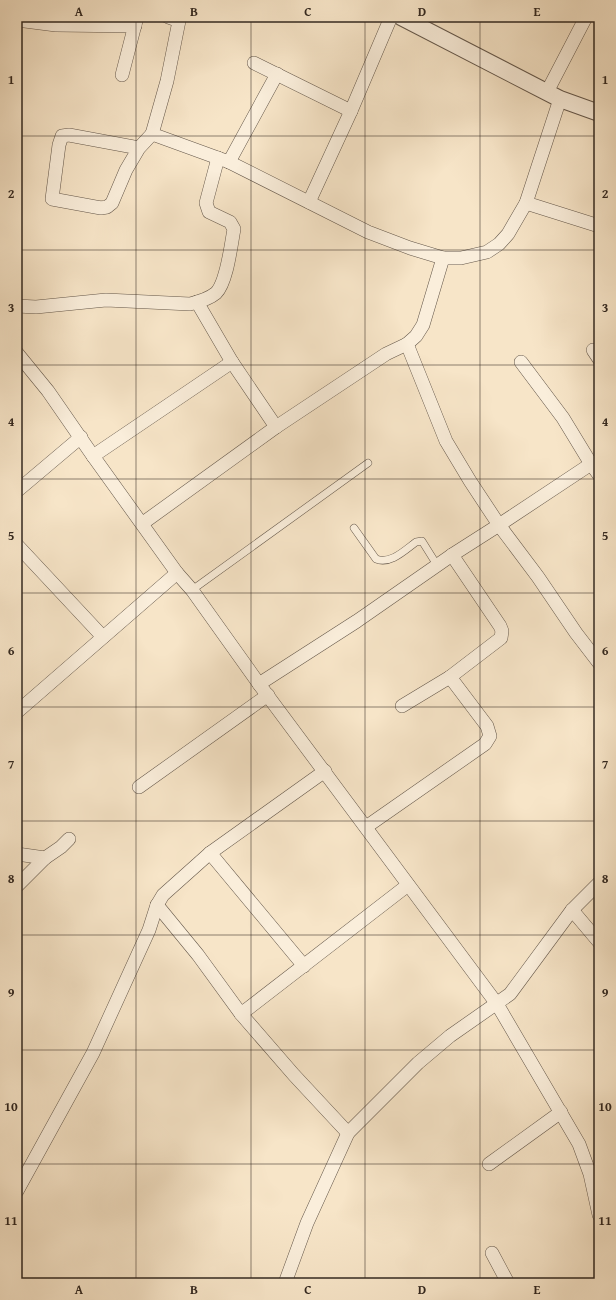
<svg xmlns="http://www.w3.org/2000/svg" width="616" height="1300" viewBox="0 0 616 1300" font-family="'Gentium Book Plus',serif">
<rect width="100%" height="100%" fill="#f7e5c8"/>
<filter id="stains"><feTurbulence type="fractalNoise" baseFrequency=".005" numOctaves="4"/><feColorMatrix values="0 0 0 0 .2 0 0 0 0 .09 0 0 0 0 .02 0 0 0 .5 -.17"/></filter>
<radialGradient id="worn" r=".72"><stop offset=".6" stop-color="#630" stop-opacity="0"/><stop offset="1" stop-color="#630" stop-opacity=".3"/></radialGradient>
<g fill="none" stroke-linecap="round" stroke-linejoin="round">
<defs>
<g id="service">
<path d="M 354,528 L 376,559 C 390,565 405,550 416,542 L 422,541 L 437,565"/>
<polyline points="192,590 368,463"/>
</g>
<g id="minor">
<polyline points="168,17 179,21 167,81 152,134 229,162 368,232 410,248 443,258 461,258 487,252 499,244 508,234 526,203 560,99"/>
<polyline points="17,20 56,25 135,26"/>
<polyline points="254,63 351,111"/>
<polyline points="122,75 137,17"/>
<polyline points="547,92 586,17"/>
<polyline points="139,148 126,170 112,203 107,207 101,208 52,199 59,145 62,136 69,135 139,148 152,134"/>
<polyline points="229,162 277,74"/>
<polyline points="309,202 351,111 391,17"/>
<polyline points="526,203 599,226"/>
<polyline points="197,302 232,362 276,427"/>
<path d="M 17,306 L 36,307 L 106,300 L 190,304 C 198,302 210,298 216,293 C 227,282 231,245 234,229 L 230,222 L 209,212 L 206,203 L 218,158"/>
<polyline points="407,344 446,441 470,481 499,525 538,577 576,633 599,663"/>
<polyline points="593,350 599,359"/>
<polyline points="17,353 48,391 93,456 177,573 192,590 259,684 497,1004 579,1144 590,1174 599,1215"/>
<polyline points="521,362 563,418 591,464 599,475"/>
<polyline points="93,456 232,362"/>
<polyline points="17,491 81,437"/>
<polyline points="143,523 276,427 386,354 407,344 416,336 423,325 443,258"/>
<polyline points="17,545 103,637"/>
<polyline points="259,684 357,621 452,555 499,525 591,464"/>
<polyline points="402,706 450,677 501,638 502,631 500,626 452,555"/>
<polyline points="17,712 177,573"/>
<polyline points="139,787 268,695"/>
<polyline points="366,827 485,744 490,736 487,726 450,677"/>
<polyline points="210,853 304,966"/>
<polyline points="17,854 45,858"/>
<polyline points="17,886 45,858 61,847 69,839"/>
<polyline points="157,905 198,955 241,1014 408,885"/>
<polyline points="572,910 599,942"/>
<polyline points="241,1014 294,1075 348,1133"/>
<polyline points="489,1164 561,1112"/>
<polyline points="17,1191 93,1053 149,930 157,905 163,895 210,853 325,771"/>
<polyline points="492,1253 508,1283"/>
<polyline points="285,1283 307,1223 348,1133 418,1063 450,1036 510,994 572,910 599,883"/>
</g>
<polyline id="tertiary" points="401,17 560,99 599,113"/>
</defs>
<use href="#service" stroke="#64574a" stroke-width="8"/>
<use href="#minor" stroke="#64574a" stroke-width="14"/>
<use href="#tertiary" stroke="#64574a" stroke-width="18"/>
<use href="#service" stroke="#faeedb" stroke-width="7"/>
<use href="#minor" stroke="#faeedb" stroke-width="13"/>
<use href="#tertiary" stroke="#faeedb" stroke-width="16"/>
</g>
<path fill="none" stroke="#332820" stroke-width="1" stroke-opacity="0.55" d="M 136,17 L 136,1283M 251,17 L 251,1283M 365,17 L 365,1283M 480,17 L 480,1283M 17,136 L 599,136M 17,250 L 599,250M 17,365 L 599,365M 17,479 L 599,479M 17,593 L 599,593M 17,707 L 599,707M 17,821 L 599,821M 17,935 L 599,935M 17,1050 L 599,1050M 17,1164 L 599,1164"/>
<rect width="616" height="1300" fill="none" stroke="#f7e5c8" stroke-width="44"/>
<rect x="22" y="22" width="572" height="1256" fill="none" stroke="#332820" stroke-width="1.5"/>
<g font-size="13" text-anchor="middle" font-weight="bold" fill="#332820">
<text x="79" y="16">A</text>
<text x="194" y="16">B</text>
<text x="308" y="16">C</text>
<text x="422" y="16">D</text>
<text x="537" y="16">E</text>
<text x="11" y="84">1</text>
<text x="605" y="84">1</text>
<text x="11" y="198">2</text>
<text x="605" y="198">2</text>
<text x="11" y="312">3</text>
<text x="605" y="312">3</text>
<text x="11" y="426">4</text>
<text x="605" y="426">4</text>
<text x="11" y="540">5</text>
<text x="605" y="540">5</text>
<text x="11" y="655">6</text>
<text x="605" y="655">6</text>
<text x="11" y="769">7</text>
<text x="605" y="769">7</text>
<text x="11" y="883">8</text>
<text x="605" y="883">8</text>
<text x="11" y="997">9</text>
<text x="605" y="997">9</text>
<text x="11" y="1111">10</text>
<text x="605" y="1111">10</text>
<text x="11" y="1225">11</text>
<text x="605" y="1225">11</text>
<text x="79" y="1294">A</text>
<text x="194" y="1294">B</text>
<text x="308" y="1294">C</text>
<text x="422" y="1294">D</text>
<text x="537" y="1294">E</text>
</g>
<rect width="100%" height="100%" filter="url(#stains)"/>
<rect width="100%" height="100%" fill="url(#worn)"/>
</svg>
